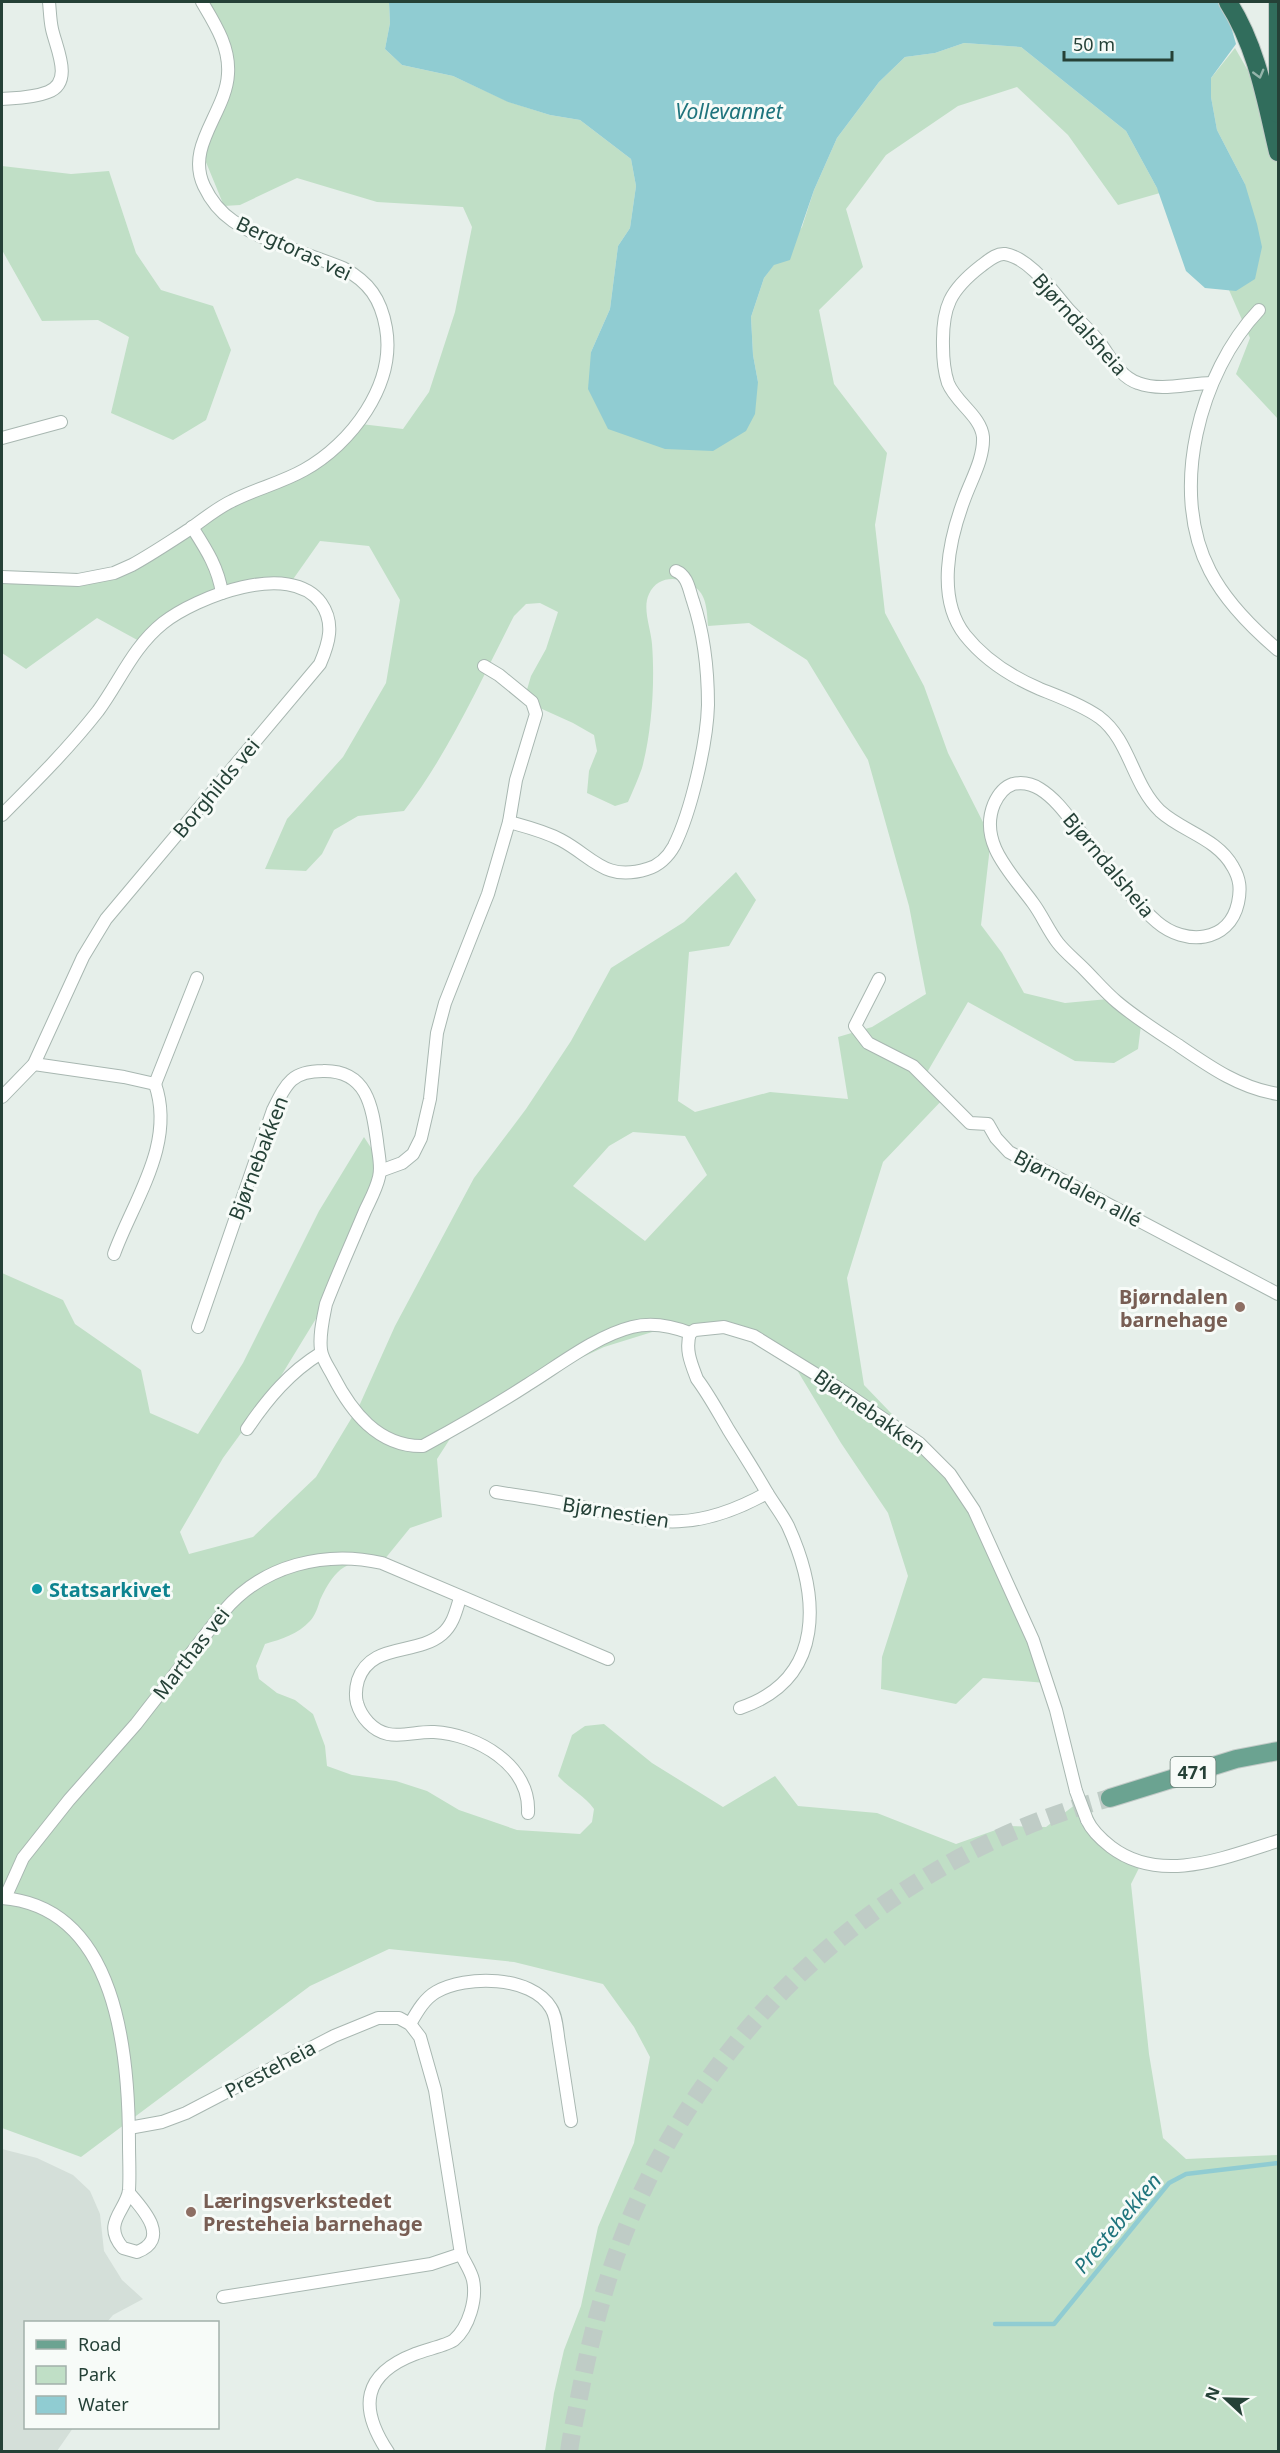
<svg xmlns="http://www.w3.org/2000/svg" width="1280" height="2453" viewBox="0 0 1280 2453" font-family="'Noto Sans',sans-serif">
<rect width="100%" height="100%" fill="#e6efea"/>
<polygon fill="#d4dfd9" points="2,2149 37,2158 73,2175 90,2191 100,2214 104,2251 122,2280 143,2299 113,2315 107,2322 26,2322 26,2428 73,2428 57,2451 2,2451"/>
<g fill="#c0dfc6" fill-rule="evenodd">
<path d="M 206,2 L 389,2 L 390,23 L 385,49 L 402,65 L 453,76 L 509,102 L 550,115 L 580,120 L 631,159 L 636,186 L 630,228 L 618,246 L 610,309 L 591,352 L 758,382 L 753,355 L 751,317 L 764,278 L 802,227 L 814,190 L 837,138 L 879,82 L 905,57 L 935,53 L 964,43 L 1021,47 L 1126,131 L 1157,188 L 1160,193 L 1118,205 L 1068,135 L 1017,87 L 958,106 L 886,155 L 846,209 L 863,267 L 819,310 L 834,384 L 887,453 L 875,525 L 885,613 L 924,686 L 948,753 L 991,838 L 981,925 L 1002,953 L 1024,993 L 1065,1003 L 1119,998 L 1142,1017 L 1138,1049 L 1114,1063 L 1075,1061 L 968,1002 L 925,1076 L 945,1097 L 883,1162 L 847,1278 L 864,1385 L 938,1462 L 976,1521 L 1046,1683 L 983,1678 L 956,1704 L 881,1689 L 882,1657 L 908,1576 L 888,1513 L 841,1443 L 797,1370 L 758,1339 L 678,1324 L 604,1347 L 526,1384 L 455,1431 L 437,1459 L 442,1517 L 410,1528 L 384,1560 C 347,1560 336,1566 320,1600 C 318,1607 315,1616 310,1621 C 298,1634 282,1639 265,1644 L 256,1666 L 259,1679 L 277,1693 L 295,1700 L 313,1714 L 325,1746 L 327,1766 L 352,1775 L 396,1781 L 427,1791 L 459,1810 L 517,1830 L 580,1834 L 592,1822 L 594,1809 C 584,1795 570,1789 558,1776 L 572,1735 L 585,1726 L 604,1724 L 652,1763 L 723,1807 L 775,1776 L 798,1806 L 877,1813 L 956,1844 L 1007,1826 L 1046,1827 L 1076,1804 L 1124,1853 L 1142,1862 L 1131,1884 L 1149,2054 L 1163,2138 L 1186,2159 L 1278,2155 L 1278,2451 L 545,2451 L 554,2393 L 564,2350 L 581,2306 L 598,2227 L 634,2143 L 650,2057 L 634,2027 L 603,1984 L 514,1962 L 389,1949 L 310,1986 L 81,2157 L 2,2128 L 2,1273 L 63,1300 L 75,1324 L 141,1370 L 150,1413 L 198,1434 L 243,1363 L 319,1211 L 364,1137 L 377,1157 L 357,1240 L 317,1317 L 273,1389 L 223,1458 L 180,1532 L 189,1554 L 253,1537 L 316,1477 L 360,1404 L 395,1326 L 474,1178 L 526,1109 L 571,1041 L 611,968 L 684,922 L 736,872 L 756,900 L 729,946 L 689,952 L 678,1101 L 695,1112 L 770,1092 L 848,1099 L 838,1037 L 872,1027 L 926,994 L 909,906 L 868,760 L 807,660 L 749,623 L 708,626 C 707,613 707,596 696,588 C 682,576 658,574 649,594 C 642,608 651,629 652,644 C 655,682 652,731 642,768 C 638,779 633,791 628,802 L 615,806 L 587,793 L 589,771 L 597,751 L 594,735 L 573,723 L 531,704 L 526,693 L 531,676 L 546,649 L 558,612 L 540,603 L 526,604 L 514,616 C 480,682 450,751 404,811 L 358,816 L 334,830 L 322,854 L 306,871 L 265,869 L 287,819 L 343,757 L 386,683 L 400,600 L 369,546 L 320,541 L 289,585 L 267,581 L 213,600 L 141,642 L 97,618 L 26,669 L 2,653 L 2,584 L 74,581 L 148,563 L 212,506 L 293,472 L 361,424 L 403,429 L 429,392 L 455,312 L 472,227 L 463,207 L 377,202 L 297,178 L 240,205 L 224,206 L 201,150 L 228,68 ZM 633,1132 L 685,1136 L 707,1175 L 645,1241 L 573,1186 L 609,1146 Z"/>
<polygon points="1235,48 1247,69 1278,86 1278,419 1236,374 1250,338 1229,290 1236,290 1245,184 1217,130 1211,97 1211,78"/>
<polygon points="2,166 71,174 109,171 136,253 161,290 213,306 231,350 206,420 173,440 111,413 129,337 98,320 42,321 2,250"/>
</g>
<polygon fill="#90ccd2" points="389,2 1224,2 1236,44 1211,78 1211,97 1217,130 1245,184 1257,224 1262,247 1255,279 1236,291 1205,288 1186,271 1157,188 1126,131 1021,47 964,43 935,53 905,57 879,82 837,138 814,190 790,260 774,265 764,278 751,317 753,355 758,382 755,414 746,431 713,451 665,449 608,429 588,389 591,352 610,309 618,246 630,228 636,186 631,159 580,120 550,115 508,102 453,76 402,65 385,49 390,23"/>
<g fill="none" stroke-linecap="round" stroke-linejoin="round">
<polyline stroke="#90ccd2" stroke-width="4.5" points="995,2324 1054,2324 1169,2183 1186,2174 1278,2163"/>
<path stroke="#bfccc6" stroke-width="18" stroke-dasharray="18 9" stroke-linecap="butt" d="M 569,2452 C 571,2435 575,2419 578,2403 C 591,2334 608,2267 637,2203 C 724,2009 903,1852 1110,1798"/>
<defs>
<g id="street">
<path d="M 2,99 C 16,98 33,98 48,92 C 74,82 56,48 52,29 C 50,20 50,11 49,2"/>
<path d="M 1259,310 C 1200,372 1168,491 1210,571 C 1226,602 1251,627 1278,650"/>
<path d="M 1212,383 C 1188,383 1162,392 1138,383 C 1120,377 1111,358 1100,343 C 1091,331 1079,321 1068,309 C 1053,292 1030,258 1005,254 C 996,253 988,261 981,266 C 950,290 942,307 943,346 C 943,358 944,371 948,383 C 956,403 981,416 983,437 C 984,459 971,480 964,500 C 949,540 936,598 965,635 C 984,659 1012,677 1040,689 C 1060,697 1082,705 1099,717 C 1130,740 1132,784 1160,811 C 1183,832 1217,838 1233,867 C 1240,879 1241,889 1238,903 C 1229,943 1185,946 1157,922 C 1127,896 1103,860 1078,829 C 1067,815 1056,799 1040,789 C 1032,784 1022,782 1013,784 C 1004,787 998,795 994,804 C 978,843 1012,874 1033,903 C 1042,915 1048,930 1058,943 C 1065,952 1075,960 1084,969 C 1095,980 1105,992 1117,1002 C 1136,1018 1158,1032 1178,1045 C 1210,1067 1240,1088 1278,1094"/>
<polyline points="2,438 61,422"/>
<path d="M 192,527 C 206,549 218,567 222,593"/>
<path d="M 2,577 L 78,580 L 114,573 L 132,565 C 152,554 171,541 190,529 C 204,519 217,508 232,501 C 255,489 281,483 304,470 C 351,444 396,385 386,328 C 381,299 369,282 343,268 C 308,254 264,242 233,221 C 220,212 211,201 204,186 C 185,146 226,113 228,74 C 230,47 215,24 202,2"/>
<path d="M 2,815 C 35,782 69,748 98,711 C 120,681 133,647 163,623 C 196,597 290,560 321,603 C 335,623 329,643 320,664 L 106,919 L 83,957 L 34,1064 L 2,1097"/>
<path d="M 509,822 C 527,827 544,831 561,840 C 593,857 605,882 647,869 C 658,866 668,857 674,846 C 691,812 707,743 708,705 C 708,670 704,634 693,601 C 689,590 688,576 676,571"/>
<polyline points="879,979 855,1026 868,1043 913,1066 970,1123 988,1124 996,1138 1009,1152 1278,1294"/>
<path d="M 34,1064 L 124,1077 L 155,1084 C 176,1144 133,1201 114,1254"/>
<polyline points="155,1084 197,978"/>
<polyline points="380,1171 402,1163 413,1154 421,1138 430,1099 437,1033 445,1003 488,894 509,822 516,780 536,714 532,702 499,675 484,666"/>
<path d="M 198,1327 L 273,1110 C 286,1084 291,1071 323,1071 C 367,1070 372,1106 377,1141 C 378,1153 382,1166 379,1177 C 376,1190 370,1200 365,1211 C 352,1242 338,1273 326,1304 C 323,1319 319,1335 321,1350 C 322,1359 329,1368 333,1376 C 351,1411 378,1447 423,1446 C 458,1427 493,1407 527,1385 C 558,1366 596,1336 632,1327 C 651,1322 672,1326 690,1333 L 695,1330 L 724,1327 L 754,1336 L 835,1386 L 919,1443 L 950,1474 L 974,1510 L 1033,1640 L 1056,1710 L 1076,1791"/>
<path d="M 690,1333 C 685,1350 691,1363 697,1379 C 709,1395 718,1412 728,1429 C 741,1450 754,1470 766,1491 C 773,1503 782,1514 788,1526 C 820,1596 826,1679 740,1708"/>
<path d="M 247,1429 C 268,1398 290,1372 321,1353"/>
<path d="M 496,1492 C 520,1496 544,1499 568,1504 C 650,1521 688,1537 767,1493"/>
<path d="M 460,1598 C 456,1611 453,1625 442,1634 C 416,1656 371,1642 358,1680 C 356,1687 355,1695 357,1703 C 361,1717 373,1731 388,1734 C 403,1737 419,1731 434,1732 C 476,1734 531,1765 528,1813"/>
<path d="M 1087,1820 C 1092,1831 1102,1840 1111,1847 C 1161,1885 1226,1857 1278,1841"/>
<path d="M 2,1898 C 118,1907 129,2055 129,2144 C 129,2159 130,2175 129,2190 C 127,2210 101,2223 123,2248 L 137,2252 C 171,2239 143,2209 129,2193"/>
<path d="M 5,1898 L 23,1858 L 69,1800 L 136,1724 L 224,1611 C 263,1565 325,1550 382,1563 L 608,1659"/>
<path d="M 410,2024 C 417,2012 424,1999 436,1992 C 466,1975 531,1975 551,2008 C 557,2017 557,2032 559,2043 C 563,2069 567,2095 571,2121"/>
<path d="M 129,2128 L 162,2122 L 186,2113 L 334,2036 L 378,2018 L 399,2018 L 410,2024 L 420,2037 L 435,2090 L 461,2254 C 465,2263 471,2271 473,2280 C 477,2299 469,2327 454,2340 C 448,2345 424,2350 415,2354 C 363,2374 358,2407 388,2452"/>
<polyline points="223,2297 431,2264 461,2254"/>
</g>
<polyline id="primary" points="1110,1798 1236,1759 1278,1751"/>
<g id="highway">
<path d="M 1228,2 C 1257,47 1266,101 1278,152"/>
<polyline points="1278,114 1278,2"/>
</g>
</defs>
<use href="#street" stroke="#a8b7b1" stroke-width="14"/>
<use href="#primary" stroke="#c2cac7" stroke-width="20"/>
<use href="#highway" stroke="#c2cac7" stroke-width="20"/>
<use href="#street" stroke="#fff" stroke-width="12"/>
<use href="#primary" stroke="#6ba391" stroke-width="18"/>
<use href="#highway" stroke="#316d5c" stroke-width="18"/>
<defs>
<polyline id="street-bridge" points="1076,1791 1087,1820"/>
</defs>
<use href="#street-bridge" stroke="#a8b7b1" stroke-width="14" stroke-linecap="butt"/>
<use href="#street-bridge" stroke="#fff" stroke-width="12"/>
</g>
<defs><path id="oneway-chevron" d="M-2-3.5L2.5 0L-2 3.5" fill="none" stroke-width="1.6" stroke-linecap="round" stroke-linejoin="round" transform="scale(1.5)"/></defs>
<use stroke="#94b4aa" href="#oneway-chevron" transform="translate(1259 74) rotate(75)"/>
<g fill="#8d6e63" stroke="#f7fbf8" stroke-width="2">
<circle cx="1240" cy="1307" r="6"/>
<circle cx="191" cy="2212" r="6"/>
</g>
<circle fill="#0f9aa8" stroke="#f7fbf8" stroke-width="2" cx="37" cy="1589" r="6"/>
<g text-anchor="middle" dominant-baseline="central" stroke-width="6" stroke-linejoin="round" paint-order="stroke">
<rect fill="#f7fbf8" stroke="#647971" stroke-width="1.5" x="1170.5" y="1757" width="45" height="30" rx="4.5"/>
<g font-size="18" font-weight="bold" fill="#254137">
<text x="1193" y="1772">471</text>
</g>
<g font-size="20" fill="#254137" stroke="#f7fbf8">
<text transform="translate(294 248) rotate(25)">Bergtoras vei</text>
<text transform="translate(1080 324) rotate(48)">Bjørndalsheia</text>
<text transform="translate(216 788) rotate(-50)">Borghilds vei</text>
<text transform="translate(1109 865) rotate(50)">Bjørndalsheia</text>
<text transform="translate(258 1158) rotate(-69)">Bjørnebakken</text>
<text transform="translate(1078 1188) rotate(28)">Bjørndalen allé</text>
<text transform="translate(870 1411) rotate(35)">Bjørnebakken</text>
<text transform="translate(616 1512) rotate(9)">Bjørnestien</text>
<text transform="translate(191 1653) rotate(-52)">Marthas vei</text>
<text transform="translate(270 2069) rotate(-28)">Presteheia</text>
</g>
<g font-size="20" font-weight="bold" fill="#785e54" stroke="#f7fbf8" text-anchor="end">
<text x="1228" y="1296">Bjørndalen<tspan x="1228" dy="23">barnehage</tspan></text>
<text x="203" y="2200" text-anchor="start">Læringsverkstedet<tspan x="203" dy="23">Presteheia barnehage</tspan></text>
</g>
<g font-size="20" font-weight="bold" fill="#0d838f" stroke="#f7fbf8" text-anchor="start">
<text x="49" y="1589">Statsarkivet</text>
</g>
<g font-size="21" font-style="italic" fill="#1f747d" stroke="#f7fbf8">
<text x="729" y="111">Vollevannet</text>
<text transform="translate(1117 2223) rotate(-50)">Prestebekken</text>
</g>
</g>
<rect width="1280" height="2453" fill="none" stroke="#254137" stroke-width="6"/>
<rect x="24" y="2321" width="195" height="108" fill="#f7fbf8" stroke="#a3b1ab" stroke-width="1.5"/>
<rect x="36" y="2340" width="30" height="9" fill="#6ba391" stroke="#a3b1ab" stroke-width="1.5"/>
<text x="78" y="2351" font-size="18" fill="#254137">Road</text>
<rect x="36" y="2366" width="30" height="18" fill="#c0dfc6" stroke="#a3b1ab" stroke-width="1.5"/>
<text x="78" y="2381" font-size="18" fill="#254137">Park</text>
<rect x="36" y="2396" width="30" height="18" fill="#90ccd2" stroke="#a3b1ab" stroke-width="1.5"/>
<text x="78" y="2411" font-size="18" fill="#254137">Water</text>
<g transform="translate(1226 2399) rotate(292)" stroke="#f7fbf8" stroke-width="4.5" paint-order="stroke">
<path d="M0-4.5L10 22L0 15L-10 22Z" fill="#254137"/>
<text y="-9" font-size="16" font-weight="bold" text-anchor="middle" fill="#254137">N</text>
</g>
<path d="M1064 51v9h108v-9" fill="none" stroke="#254137" stroke-width="3"/>
<text x="1073" y="51" font-size="18" fill="#254137" stroke="#f7fbf8" stroke-width="4.5" paint-order="stroke">50 m</text>
</svg>
